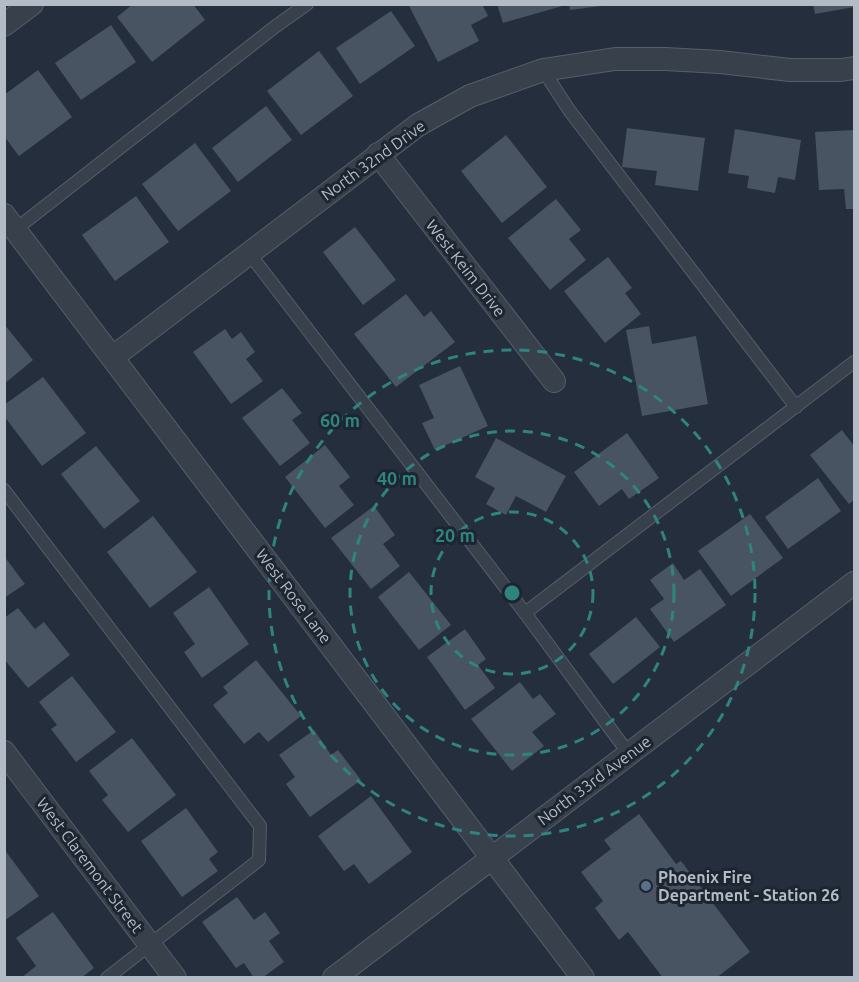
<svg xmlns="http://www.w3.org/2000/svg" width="859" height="982" viewBox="0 0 859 982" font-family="Ubuntu,sans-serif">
<rect width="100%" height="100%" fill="#242e3c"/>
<g fill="#485462">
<polygon points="133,4 193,4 205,20 152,62 117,17"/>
<polygon points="408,4 482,4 488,16 471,25 479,41 438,62"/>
<polygon points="497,4 565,4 566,5 503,23"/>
<polygon points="569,4 601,4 601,6 570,10"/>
<polygon points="813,4 854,4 854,7 815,14"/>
<polygon points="391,11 415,46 360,84 336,48"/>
<polygon points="111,25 136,62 81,100 55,63"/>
<polygon points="319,51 353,96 301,135 267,91"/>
<polygon points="38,70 72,117 19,156 4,136 4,95"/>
<polygon points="266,106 292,140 238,182 212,148"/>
<polygon points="627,128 705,138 698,191 655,185 657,171 622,167"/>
<polygon points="735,129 801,140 795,180 778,177 775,193 747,188 749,176 728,173"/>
<polygon points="854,130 854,209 846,209 844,189 819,190 815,132"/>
<polygon points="506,135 547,187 502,223 461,171"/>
<polygon points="195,143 231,191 178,231 142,184"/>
<polygon points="136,196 169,242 115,281 82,235"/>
<polygon points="556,199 581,230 569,239 586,260 550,290 508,238"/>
<polygon points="355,227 396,280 363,305 323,252"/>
<polygon points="608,257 632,288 625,293 641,314 605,343 564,291"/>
<polygon points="406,294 424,317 431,311 455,342 396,387 354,334"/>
<polygon points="4,324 33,360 4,384"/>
<polygon points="649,326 652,344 696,336 708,404 642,416 626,330"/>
<polygon points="225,329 232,339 241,332 255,352 246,359 263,381 231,404 193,352"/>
<polygon points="460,366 488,426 435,450 422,423 434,418 419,385"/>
<polygon points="43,377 86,433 42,466 4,416 4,405"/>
<polygon points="282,388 302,413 292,420 310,443 280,466 242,418"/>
<polygon points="842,430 854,446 854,500 849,504 810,455"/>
<polygon points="627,433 659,478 629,499 622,489 599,506 574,472"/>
<polygon points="496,438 566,476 546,512 516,496 506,515 486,504 495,488 475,477"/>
<polygon points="325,445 350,477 339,486 354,505 325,528 285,477"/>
<polygon points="96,446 140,501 104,529 61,474"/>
<polygon points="818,478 841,511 788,549 765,517"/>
<polygon points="374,506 395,535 383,544 400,566 371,589 331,538"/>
<polygon points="750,514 783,558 731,596 698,551"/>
<polygon points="153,516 197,572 150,608 107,552"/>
<polygon points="4,556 25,584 4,598"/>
<polygon points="673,563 684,580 700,569 726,605 674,642 650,609 664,599 650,580"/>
<polygon points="409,572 451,625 419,650 378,597"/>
<polygon points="209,587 249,644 202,678 184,652 195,644 173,613"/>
<polygon points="18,608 35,629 44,622 70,655 28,688 4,659 4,618"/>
<polygon points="636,617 660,647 613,684 589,654"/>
<polygon points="465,629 486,659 478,665 495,688 465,710 427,657"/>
<polygon points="256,660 301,716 268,742 259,732 244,744 213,705 228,693 223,687"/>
<polygon points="72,676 116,732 76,762 51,729 57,725 39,702"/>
<polygon points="520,682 533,699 540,694 556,714 532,732 544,746 512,771 471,719"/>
<polygon points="314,730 331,755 338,750 361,780 310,817 286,784 295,777 279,755"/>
<polygon points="132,738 176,795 128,832 102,800 108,795 89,771"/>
<polygon points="371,796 412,852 369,884 354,864 344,871 318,836"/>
<polygon points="186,808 218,852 209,859 218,871 182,897 141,841"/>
<polygon points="639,814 676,864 681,861 750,952 716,978 663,978 628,932 619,940 595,908 603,901 581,872 611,849 604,840"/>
<polygon points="4,849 39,896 4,921"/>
<polygon points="237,897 254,920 265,912 280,933 269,941 284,962 262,978 254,978 244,963 236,968 202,922"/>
<polygon points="53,912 94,968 81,978 21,978 36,966 16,938"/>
</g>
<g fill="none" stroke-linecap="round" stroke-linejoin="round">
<defs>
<g id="lane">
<polyline points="543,70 569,110 796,407"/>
<polyline points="16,229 276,26 307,4"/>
<polyline points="249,253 525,613 629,754"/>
<polyline points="4,490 260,826 259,860 107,978"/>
<polyline points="525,613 854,362"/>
</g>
<g id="street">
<polyline points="4,25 32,4"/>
<polyline points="378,154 554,381"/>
<polyline points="4,215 583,978"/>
<polyline points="113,357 418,125 470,96 543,70 615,59 665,59 720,62 790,70 841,70 854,68"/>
<polyline points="4,752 175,978"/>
<polyline points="334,978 854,583"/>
</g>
</defs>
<use href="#lane" stroke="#565e6a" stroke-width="14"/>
<use href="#street" stroke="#565e6a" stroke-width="24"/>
<use href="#lane" stroke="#38404c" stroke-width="12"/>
<use href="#street" stroke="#38404c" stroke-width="22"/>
</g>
<g fill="none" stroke="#308480" stroke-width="3" stroke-dasharray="10 8">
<circle cx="512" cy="593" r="81"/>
<circle cx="512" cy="593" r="162"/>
<circle cx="512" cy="593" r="243"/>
</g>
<circle fill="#5c6f8a" stroke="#1d2531" stroke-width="2" cx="646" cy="886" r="6"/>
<g text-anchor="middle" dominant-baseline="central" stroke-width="6" stroke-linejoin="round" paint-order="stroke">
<g font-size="16" fill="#b3bbc7" stroke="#1d2531">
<text transform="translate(373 160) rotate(-36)">North 32nd Drive</text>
<text transform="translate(466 268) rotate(52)">West Keim Drive</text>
<text transform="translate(294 596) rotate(53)">West Rose Lane</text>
<text transform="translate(594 780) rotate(-37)">North 33rd Avenue</text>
<text transform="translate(90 865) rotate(53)">West Claremont Street</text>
</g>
<g font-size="16" font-weight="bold" fill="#b3bbc7" stroke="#1d2531" text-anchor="start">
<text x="658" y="877">Phoenix Fire<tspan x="658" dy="18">Department - Station 26</tspan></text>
</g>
</g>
<circle cx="512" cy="593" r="9" fill="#308480" stroke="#1d2531" stroke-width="3"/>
<g font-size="18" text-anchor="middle" font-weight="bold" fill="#308480" stroke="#1d2531" stroke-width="6" stroke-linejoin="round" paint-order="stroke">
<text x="340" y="427">60 m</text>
<text x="397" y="485">40 m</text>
<text x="455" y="542">20 m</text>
</g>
<rect width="859" height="982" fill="none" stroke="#b3bbc7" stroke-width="12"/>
</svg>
